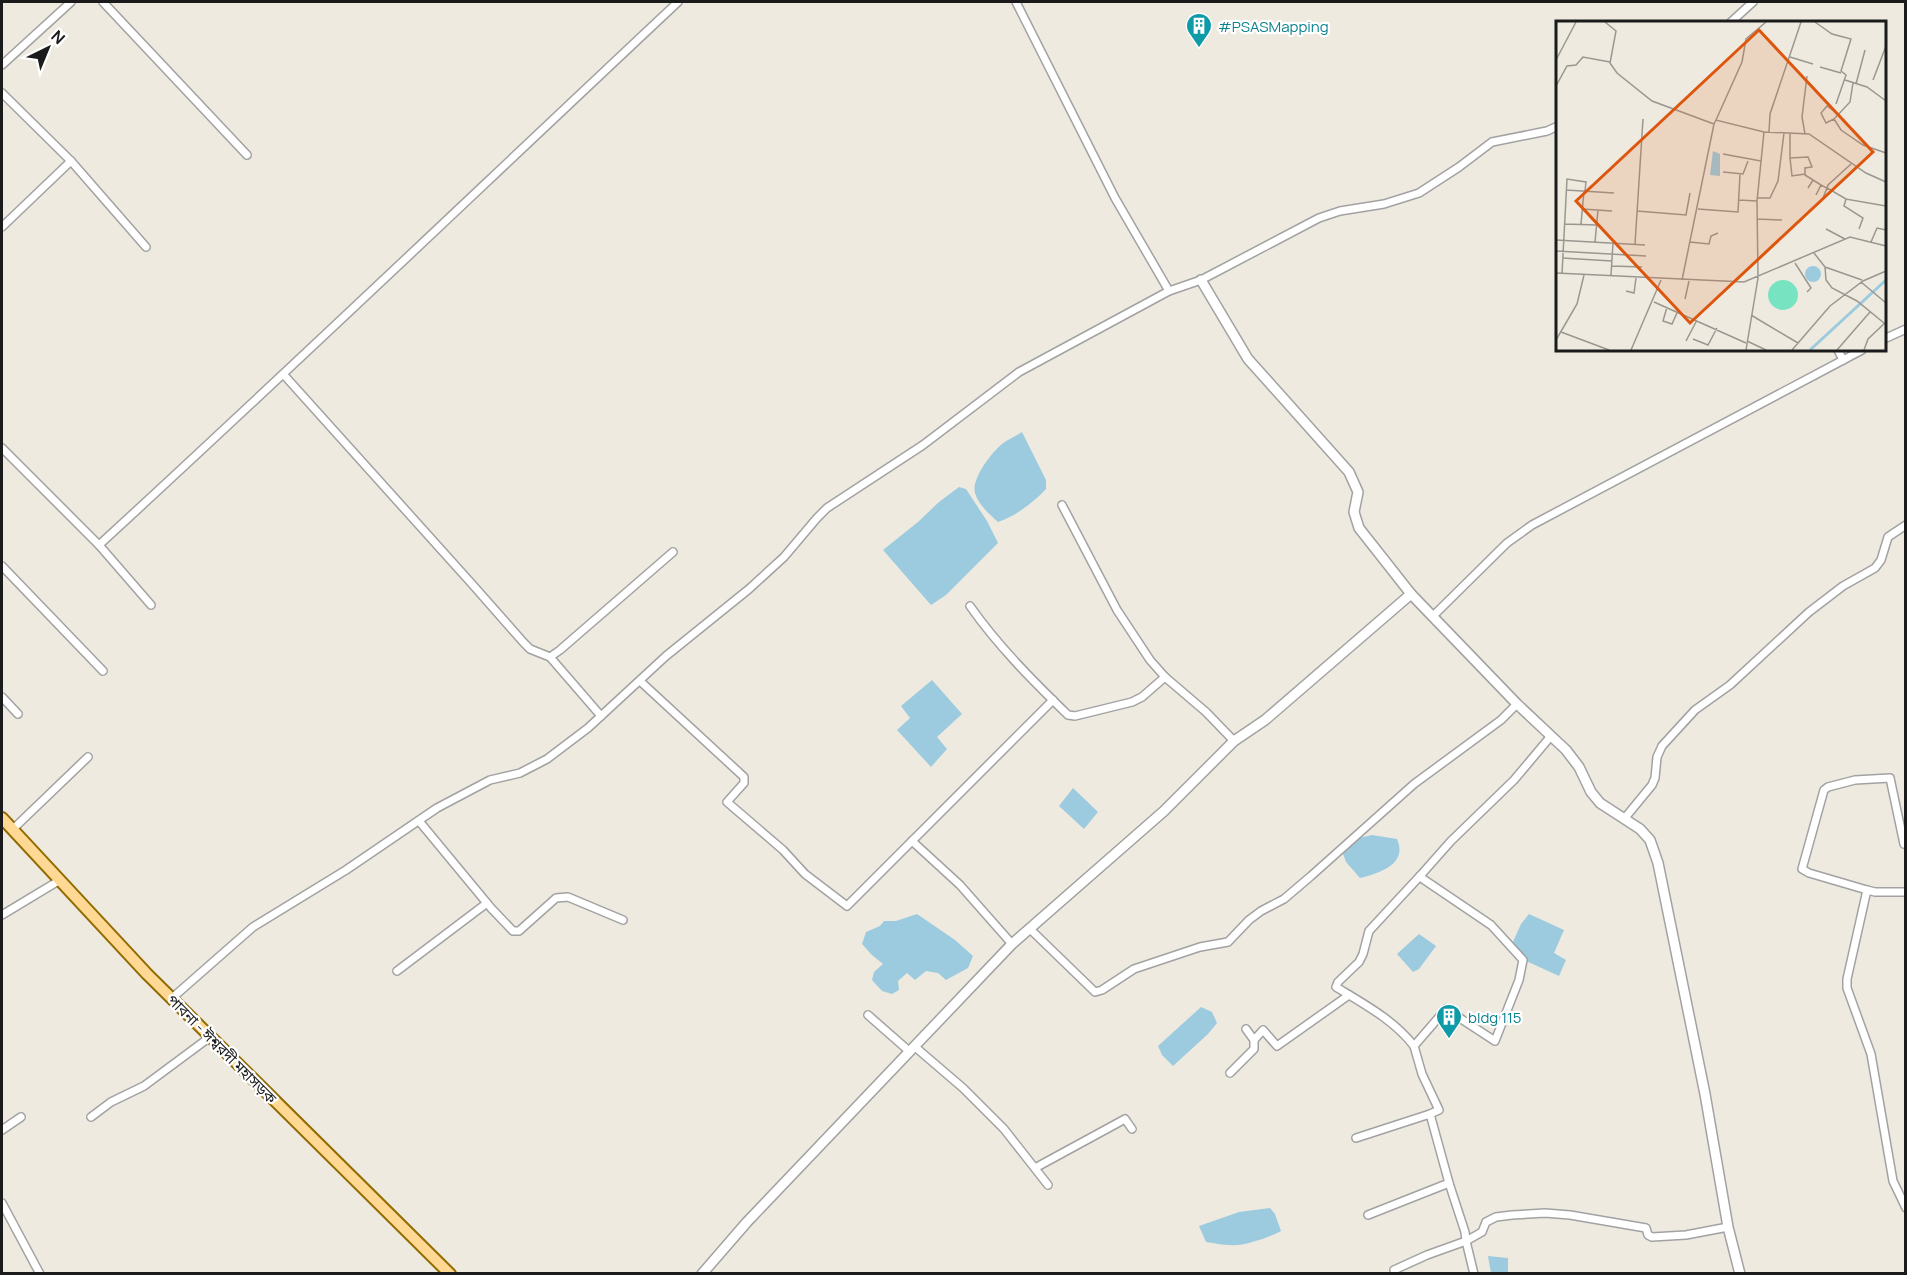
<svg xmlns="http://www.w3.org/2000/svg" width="1907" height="1275" viewBox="0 0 1907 1275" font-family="Manrope,'Noto Sans Bengali',sans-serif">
<rect width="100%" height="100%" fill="#eeeae0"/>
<g fill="#9ccbdf">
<path d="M 1022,432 L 1046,480 L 1046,489 C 1034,502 1016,516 998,522 C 990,515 978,504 975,493 C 971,479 992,452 1002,444 C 1008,439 1016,436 1022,432 Z"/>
<polygon points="959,487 966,489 987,521 998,543 946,595 931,605 883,550 918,522 939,502"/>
<polygon points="932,680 962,714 937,737 947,749 931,767 897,730 910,718 901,706"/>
<polygon points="1073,788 1098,812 1084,829 1059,806"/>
<path d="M 1372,835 L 1397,839 C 1408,864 1380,873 1360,878 L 1346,862 L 1342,851 L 1355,839 Z"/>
<polygon points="917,914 955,940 973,956 968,968 946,980 938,973 926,971 915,980 907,973 898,981 899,990 892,994 882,991 872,980 874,972 883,964 872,955 862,944 866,932 880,926 884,921 896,921"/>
<polygon points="1529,914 1564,930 1554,953 1566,960 1559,976 1526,961 1512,944 1521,924"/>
<polygon points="1419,934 1436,946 1419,969 1413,972 1397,954"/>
<polygon points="1201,1007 1212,1012 1217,1023 1208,1034 1173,1066 1162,1055 1158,1046"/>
<path d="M 1270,1208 L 1275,1214 L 1281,1231 C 1270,1237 1242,1247 1230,1245 C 1222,1245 1215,1243 1206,1242 L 1199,1226 L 1239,1212 Z"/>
<polygon points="1488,1256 1508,1258 1508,1273 1491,1273"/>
</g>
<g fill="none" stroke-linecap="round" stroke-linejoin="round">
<defs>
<g id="minor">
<polyline points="103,2 247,155"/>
<polyline points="1016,2 1115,198 1169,291 1201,280 1319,218 1340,211 1384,204 1419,193 1459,167 1492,142 1547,131 1558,126"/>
<polyline points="1731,22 1753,2"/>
<polyline points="2,65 71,2"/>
<polyline points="2,93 71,161 146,247"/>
<polyline points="2,227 71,161"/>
<polyline points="1884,339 1906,329"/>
<polyline points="1838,350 1843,360"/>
<polyline points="284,375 472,584 524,643 530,649 550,657 560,650 673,552"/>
<polyline points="2,448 99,545 151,605"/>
<polyline points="1062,505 1117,610 1150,660 1165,677 1206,712 1234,741"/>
<path d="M 99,545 C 294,366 485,183 678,2"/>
<polyline points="2,566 103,671"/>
<path d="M 970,606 C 998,646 1033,681 1068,715 L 1075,716 L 1132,702 L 1142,697 L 1165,677"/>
<polyline points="1433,616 1507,543 1532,525 1862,350"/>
<polyline points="550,657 601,716"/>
<polyline points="640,681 744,777 744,783 727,802 783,850 805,874 847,906 1053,700"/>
<polyline points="2,697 18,714"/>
<polyline points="1624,819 1652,785 1655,778 1657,757 1662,746 1695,710 1730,685 1809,612 1843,586 1875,568 1881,560 1888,537 1906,525"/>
<polyline points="419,821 491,908 513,931 519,931 556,898 568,897 623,920"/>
<polyline points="12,830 88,757"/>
<polyline points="912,841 960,885 1012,944"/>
<polyline points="1867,890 1809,873 1802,869 1824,790 1828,787 1855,780 1890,778 1904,844"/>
<polyline points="1906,892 1875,892 1867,890 1847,979 1847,988 1871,1054 1893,1181 1906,1208"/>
<polyline points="2,915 60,880"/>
<polyline points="1030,929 1095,992 1102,990 1134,969 1200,947 1228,942 1249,920 1261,911 1284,899 1311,876 1414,784 1501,720 1517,704"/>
<polyline points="397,971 487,903"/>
<polyline points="171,999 253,927 346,870 437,808 490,780 520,773 547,759 588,728 666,656 749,589 784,557 817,518 827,508 923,445 1019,372 1169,291"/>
<polyline points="868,1015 909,1051"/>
<polyline points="1246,1029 1254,1040 1263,1030 1277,1046 1349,995"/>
<polyline points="914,1046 963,1088 1004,1129 1048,1185"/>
<path d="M 1414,1046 C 1394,1020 1364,1004 1336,987 L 1338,982 L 1359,962 L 1363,954 L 1369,931 L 1420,876"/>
<polyline points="1230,1073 1254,1049 1254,1040"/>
<polyline points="1430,1114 1439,1110 1422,1074 1414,1046 1446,1009 1495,1041 1519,980 1523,960 1491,925 1423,879 1420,876 1451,841 1514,780 1551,736"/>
<polyline points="91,1117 111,1102 144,1086 210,1037"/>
<polyline points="2,1130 21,1117"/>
<polyline points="1356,1138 1430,1114 1449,1183"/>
<polyline points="1035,1168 1125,1119 1132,1129"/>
<polyline points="2,1203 40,1274"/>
<polyline points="1368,1215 1449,1183 1465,1232 1466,1241 1427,1255 1394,1270"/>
<polyline points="1474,1274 1466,1241 1482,1232 1486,1222 1496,1217 1512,1215 1545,1213 1570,1215 1646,1228 1648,1235 1652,1237 1686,1235 1728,1227"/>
</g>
<g id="tertiary">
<polyline points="1201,280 1248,359 1349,472 1358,492 1354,512 1359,528 1411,594 1517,704 1566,750 1579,767 1591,792 1600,803 1640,829 1650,840 1658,863 1705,1094 1728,1227 1740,1274"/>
<polyline points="702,1274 747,1222 1012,944 1164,811 1234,741 1265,720 1411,594"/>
</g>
<polyline id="primary" points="2,818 147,974 450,1274"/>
</defs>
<use href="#minor" stroke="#a2a2a2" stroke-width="10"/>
<use href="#tertiary" stroke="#a2a2a2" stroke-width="12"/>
<use href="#primary" stroke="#926c00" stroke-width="14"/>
<use href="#minor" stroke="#fff" stroke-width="7"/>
<use href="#tertiary" stroke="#fff" stroke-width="9"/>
<use href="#primary" stroke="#ffd893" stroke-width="10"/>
</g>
<defs>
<symbol id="building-pin" viewBox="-11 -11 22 30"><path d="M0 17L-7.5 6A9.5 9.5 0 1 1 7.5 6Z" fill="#0f9aa8" stroke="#fff"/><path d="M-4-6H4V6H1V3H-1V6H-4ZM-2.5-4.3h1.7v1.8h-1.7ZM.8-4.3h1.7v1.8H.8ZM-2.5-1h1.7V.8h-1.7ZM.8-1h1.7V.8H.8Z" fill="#fff"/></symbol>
</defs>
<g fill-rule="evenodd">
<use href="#building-pin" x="1184" y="11" width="30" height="40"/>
<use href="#building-pin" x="1434" y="1002" width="30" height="40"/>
</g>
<g text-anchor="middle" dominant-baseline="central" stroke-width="4.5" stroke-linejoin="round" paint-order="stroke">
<g font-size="15" fill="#0d838f" stroke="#fff" text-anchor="start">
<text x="1218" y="26">#PSASMapping</text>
<text x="1468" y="1017">bldg 115</text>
</g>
<g font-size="15" fill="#1b1b1b" stroke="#fff">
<text transform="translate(222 1049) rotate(45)">পাবনা - ঈশ্বরদী মহাসড়ক</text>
</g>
</g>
<g transform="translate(1556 21)">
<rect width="330" height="330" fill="#eeeae0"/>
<path d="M212 274a15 15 0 1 1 30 0a15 15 0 1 1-30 0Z" fill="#77e3c1"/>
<path d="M 157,130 L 164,133 L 164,155 L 154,154 ZM249 253a8 8 0 1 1 16 0a8 8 0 1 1-16 0Z" fill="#9ccbdf"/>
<path fill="none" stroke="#9ccbdf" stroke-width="3" d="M 254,329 L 330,259"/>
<path fill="none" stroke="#9a9791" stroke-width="1.5" d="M 49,1 L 60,10 L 54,42 L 61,52 L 96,80 L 158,103 L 160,99 L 208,111 L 253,113 L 310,152 L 330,161M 259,1 L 276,13 L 295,18 L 285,50 L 290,54 L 280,83M 234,36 L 257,43M 0,39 L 20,1M 264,46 L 285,52M 289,59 L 311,66 L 330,80M 317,59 L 330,25M 297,62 L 294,81 L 278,98 L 285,109 L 307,124 L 330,132M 300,63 L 309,29M 0,65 L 11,45 L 20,44 L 27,36 L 54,41M 278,90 L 271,85 L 265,92 L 270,102 L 278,98M 160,99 L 186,41 L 190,18 L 210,1M 213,111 L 214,93 L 245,1M 234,112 L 234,137 L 252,136 L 256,146 L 249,147 L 249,154 L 257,159M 249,113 L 246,96 L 251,55M 167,133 L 205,140M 234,137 L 236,155 L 249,153M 167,151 L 187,153 L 192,140M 252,167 L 257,159 L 265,164M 10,169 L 58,172M 260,174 L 265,164 L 271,167 L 267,177M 202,177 L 214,177 L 222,160 L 228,112M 290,178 L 271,167 L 272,164 L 295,143M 183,179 L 201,180M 26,188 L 56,190M 142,188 L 182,191 L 184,153M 81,190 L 130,194 L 134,172M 201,198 L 226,199M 8,203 L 41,204M 25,203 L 28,170M 270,208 L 289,218M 303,208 L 307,197 L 288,185 L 290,178 L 330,185M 0,219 L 89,224M 39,221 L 42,189M 134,221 L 153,223 L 155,215 L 162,212M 315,221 L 321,207 L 330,209M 79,223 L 87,98M 0,230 L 90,235M 258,232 L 269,246 L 270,259 L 276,267 L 301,280 L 328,302M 6,237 L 56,240M 239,242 L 255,267 L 251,271M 56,245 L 86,246M 269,246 L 306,259M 0,252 L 188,261 L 294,216 L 330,225M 6,253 L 11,158 L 30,161 L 29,170M 55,254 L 57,222M 126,259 L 158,103M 305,261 L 330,282M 70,270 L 78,272 L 80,257M 129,278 L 133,260M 98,281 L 190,322M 111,286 L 107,300 L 116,303 L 121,292M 195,294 L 242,322M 5,311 L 53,329M 137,318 L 152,324 L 161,307M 0,319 L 21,283 L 28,254M 130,320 L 141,299M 191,320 L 210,329M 75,329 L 105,259M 190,329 L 202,257 L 201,180 L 208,111M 236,329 L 274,285 L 307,260 L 330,250M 281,329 L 314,291M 308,329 L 312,318 L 330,301"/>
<path fill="#de560d" fill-opacity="0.15" stroke="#de560d" stroke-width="3" d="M 203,9 L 317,131 L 134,302 L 20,180 Z"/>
<rect width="330" height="330" fill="none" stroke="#1b1b1b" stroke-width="3"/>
</g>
<rect width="1907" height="1275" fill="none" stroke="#1b1b1b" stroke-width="6"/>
<g transform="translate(48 48) rotate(43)" stroke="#ffffff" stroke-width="4.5" paint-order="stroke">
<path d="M0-4.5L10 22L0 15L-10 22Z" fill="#1b1b1b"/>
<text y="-9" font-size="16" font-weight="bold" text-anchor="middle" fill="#1b1b1b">N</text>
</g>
</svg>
